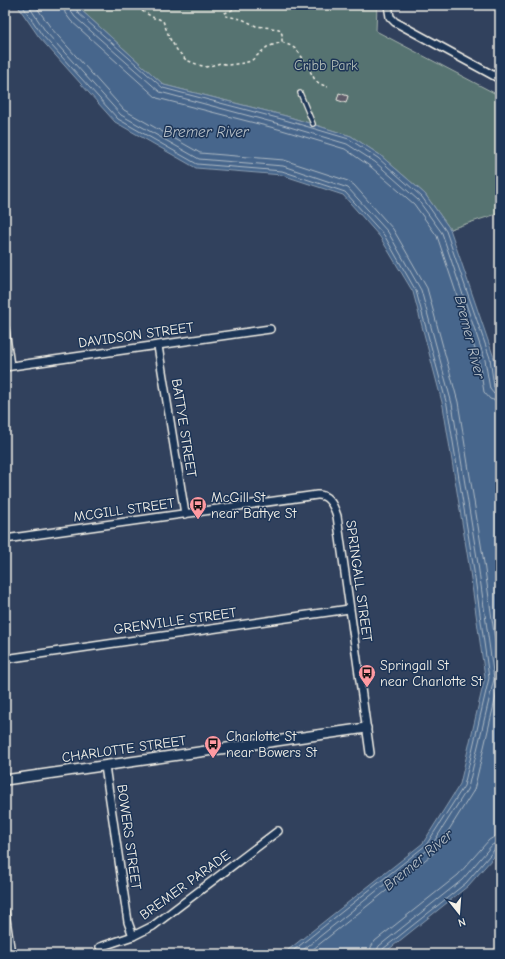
<svg xmlns="http://www.w3.org/2000/svg" width="505" height="959" viewBox="0 0 505 959" font-family="'Comic Neue',sans-serif">
<rect width="100%" height="100%" fill="#31415d"/>
<filter id="ink" filterUnits="userSpaceOnUse"><feTurbulence type="fractalNoise" baseFrequency=".025" numOctaves="2"/><feDisplacementMap in="SourceGraphic" scale="8" xChannelSelector="R" yChannelSelector="G"/><feConvolveMatrix kernelMatrix="1 2 1 2 8 2 1 2 1" color-interpolation-filters="sRGB"/></filter>
<g filter="url(#ink)">
<polygon fill="#567371" stroke="#a5b2ac" points="78,5 377,5 376,31 500,96 500,213 450,229 425,194 380,155 351,136 286,116 164,85 81,10"/>
<polygon fill="#46668c" stroke="#8c9eb1" points="17,5 78,5 81,10 164,85 286,116 351,136 380,155 425,194 450,229 494,358 500,399 500,850 468,886 383,954 283,954 423,843 460,784 485,677 469,565 443,406 413,292 380,237 343,195 282,175 196,168 115,122 39,37"/>
<g fill="none" stroke-linecap="round" stroke-linejoin="round">
<g stroke="#aeb9c3" stroke-width="1">
<polyline points="22,5 42,35 118,119 197,164 282,171 345,192 384,235 416,291 447,405 473,564 489,678 464,786 426,845 289,954"/>
<polyline points="28,5 46,32 121,115 199,159 283,166 348,188 388,232 421,290 452,404 478,564 494,679 468,788 430,848 298,954"/>
<polyline points="35,5 51,28 124,110 200,153 284,160 348,181 354,185 393,229 427,288 458,402 484,563 500,675"/>
<polyline points="64,5 65,13 71,21 157,98 282,130 345,149 371,167 414,204 437,236 479,361 484,392 490,399 500,402"/>
<polyline points="70,5 70,10 75,17 160,92 283,125 347,144 375,162 418,200 442,233 485,360 490,389 494,394 500,395"/>
<polyline points="75,5 78,13 163,88 285,120 349,139 378,158 422,197 446,231 490,358 494,387 497,390 500,390"/>
<polyline points="307,954 435,852 474,790 500,679"/>
<polyline points="370,954 371,947 375,941 458,875 489,840 494,837 500,836"/>
<polyline points="376,954 377,950 379,946 462,880 492,845 496,843 500,842"/>
<polyline points="381,954 383,949 466,883 495,849 500,847"/>
</g>
</g>
<polygon fill="#5f5c6a" stroke="#f4f1e8" points="339,93 348,96 346,103 337,100"/>
<g fill="none" stroke-linecap="round" stroke-linejoin="round">
<defs>
<polyline id="service" points="300,93 313,124"/>
<g id="minor">
<polyline points="388,5 390,17 395,22 500,79"/>
<polyline points="5,329 10,366"/>
<polyline points="158,346 185,514"/>
<polyline points="5,367 270,329"/>
<path d="M 5,539 L 317,495 C 329,494 334,506 337,516 L 370,753"/>
<polyline points="5,659 349,609"/>
<polyline points="105,766 128,922 133,936"/>
<polyline points="5,912 11,954"/>
<polyline points="100,947 133,936 153,926 278,831"/>
</g>
<polyline id="tertiary" points="5,780 366,728"/>
</defs>
<use href="#service" stroke="#f4f1e8" stroke-width="6"/>
<use href="#minor" stroke="#f4f1e8" stroke-width="10"/>
<use href="#tertiary" stroke="#f4f1e8" stroke-width="12"/>
<g stroke="#f4f1e8" stroke-width="1.5" stroke-dasharray="3 3" stroke-linecap="butt">
<polyline points="125,5 139,9 154,18 159,19 163,21 170,39 177,50 186,60 199,65 206,67 221,63 228,65 244,63 251,61 267,47 282,42 291,46 297,50 304,60 315,80 320,84 328,87"/>
<polyline points="244,5 225,13 225,16 242,19 256,26 279,29 282,34 282,42"/>
</g>
<use href="#service" stroke="#1d3557" stroke-width="3.5"/>
<use href="#minor" stroke="#1d3557" stroke-width="7"/>
<use href="#tertiary" stroke="#1d3557" stroke-width="9"/>
</g>
</g>
<defs>
<symbol id="bus-pin" viewBox="-11 -11 22 30"><path d="M0 17L-7.5 6A9.5 9.5 0 1 1 7.5 6Z" fill="#ff9aa2" stroke="#1d3557"/><path d="M-5-6H5V4H4V6H2V4H-2V6H-4V4H-5ZM-3.5-4V0h7V-4ZM-3.5 1.2v1.5H-2V1.2ZM2 1.2v1.5H3.5V1.2Z" fill="#111"/></symbol>
</defs>
<g fill-rule="evenodd">
<use href="#bus-pin" x="188" y="495" width="20" height="27"/>
<use href="#bus-pin" x="357" y="663" width="20" height="27"/>
<use href="#bus-pin" x="203" y="734" width="20" height="27"/>
</g>
<g text-anchor="middle" dominant-baseline="central" stroke-width="3" stroke-linejoin="round" paint-order="stroke">
<g font-size="14" fill="#b5bfb8" stroke="#1d3557">
<text x="326" y="65">Cribb Park</text>
</g>
<g font-size="14" fill="#f4f1e8" stroke="#1d3557">
<text transform="translate(136 335) rotate(-8)">DAVIDSON STREET</text>
<text transform="translate(184 428) rotate(81)">BATTYE STREET</text>
<text transform="translate(124 510) rotate(-8)">MCGILL STREET</text>
<text transform="translate(359 581) rotate(82)">SPRINGALL STREET</text>
<text transform="translate(175 621) rotate(-8)">GRENVILLE STREET</text>
<text transform="translate(124 749) rotate(-8)">CHARLOTTE STREET</text>
<text transform="translate(129 837) rotate(82)">BOWERS STREET</text>
<text transform="translate(185 885) rotate(-36)">BREMER PARADE</text>
</g>
<g font-size="14" fill="#f4f1e8" stroke="#1d3557" text-anchor="start">
<text x="211" y="497">McGill St<tspan x="211" dy="16">near Battye St</tspan></text>
<text x="380" y="665">Springall St<tspan x="380" dy="16">near Charlotte St</tspan></text>
<text x="226" y="736">Charlotte St<tspan x="226" dy="16">near Bowers St</tspan></text>
</g>
<g font-size="15" font-style="italic" fill="#b7c0c8" stroke="#1d3557">
<text x="206" y="132">Bremer River</text>
<text transform="translate(470 337) rotate(76)">Bremer River</text>
<text transform="translate(418 860) rotate(-40)">Bremer River</text>
</g>
</g>
<rect width="505" height="959" fill="none" stroke="#1d3557" stroke-width="20"/>
<rect x="10" y="10" width="485" height="939" fill="none" stroke="#f4f1e8" stroke-width="1.5" filter="url(#ink)"/>
<g transform="translate(459 913) rotate(163)" stroke="#1d3557" stroke-width="3" paint-order="stroke">
<path d="M0-3L7 15L0 10L-7 15Z" fill="#f4f1e8"/>
<text y="-6" font-size="11" font-weight="bold" text-anchor="middle" fill="#f4f1e8">N</text>
</g>
</svg>
